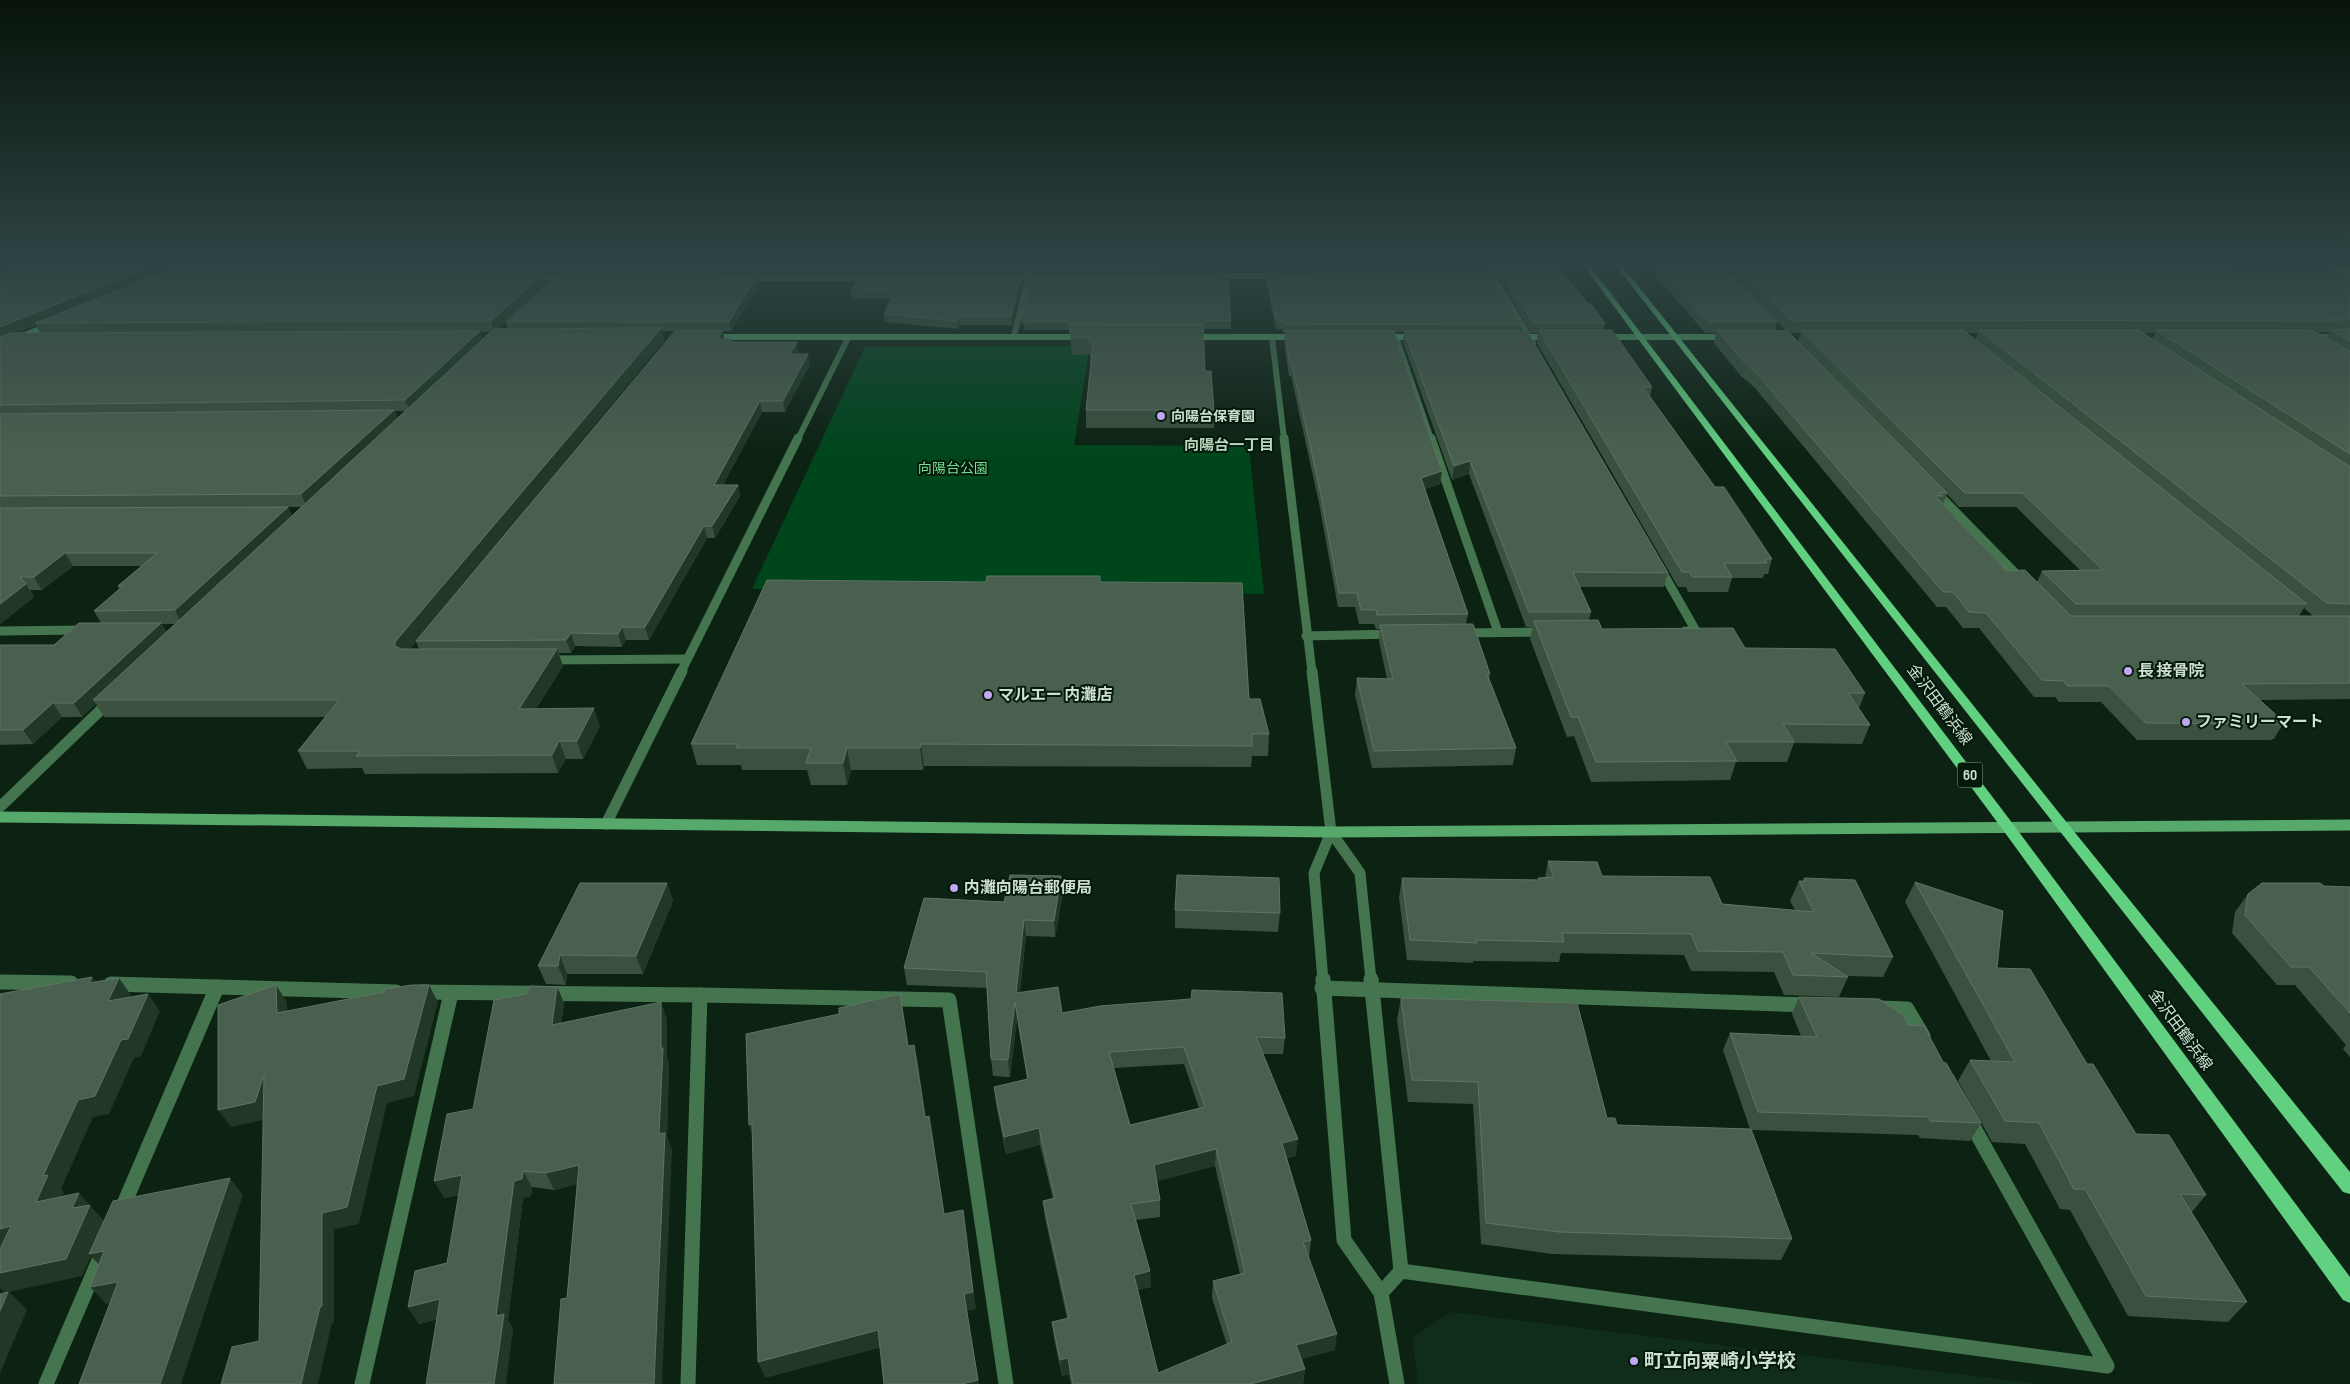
<svg xmlns="http://www.w3.org/2000/svg" width="2350" height="1384" viewBox="0 0 2350 1384" font-family="'Sofia Sans Condensed','Noto Sans JP',sans-serif">
<rect width="100%" height="100%" fill="#0c2212"/>
<g fill="#0f2d18">
<polygon points="1803,262 2313,262 2330,270 1813,270"/>
<polygon points="1451,1312 2040,1384 1418,1384 1412,1338"/>
</g>
<g fill="#00461d">
<polygon points="1937,262 2264,262 2261,265 1941,265"/>
<polygon points="1090,346 1074,445 1249,446 1264,594 752,589 865,347"/>
</g>
<g fill="none" stroke-linecap="round" stroke-linejoin="round">
<g stroke="#44754f" stroke-width="6">
<polyline points="1485,262 1533,343"/>
<polyline points="293,276 289,276 311,262"/>
<polyline points="1215,276 1278,276"/>
<polyline points="1008,277 1043,277"/>
<polyline points="1727,277 1752,277"/>
<polyline points="533,278 568,278"/>
<polyline points="745,278 871,278"/>
<polyline points="557,279 576,262"/>
<polyline points="1014,336 1032,262"/>
<polyline points="1272,337 1284,439"/>
<polyline points="1396,337 1431,439"/>
<polyline points="2310,337 2350,337"/>
<polyline points="798,439 848,338"/>
</g>
<g stroke="#44754f" stroke-width="9">
<polyline points="1284,438 1312,672"/>
<polyline points="1431,438 1498,632"/>
<polyline points="1936,492 2022,580"/>
<polyline points="1659,566 1696,631 1685,631"/>
<polyline points="0,631 83,630"/>
<polyline points="1462,633 1545,632"/>
<polyline points="1306,636 1393,634"/>
<polyline points="548,660 687,659"/>
<polyline points="681,672 798,438"/>
</g>
<g stroke="#44754f" stroke-width="11">
<polyline points="1312,671 1331,832 1360,873 1371,980"/>
<polyline points="0,807 110,701"/>
<polyline points="606,824 682,671"/>
<polyline points="1323,980 1314,873 1331,832"/>
</g>
<g stroke="#44754f" stroke-width="15">
<polyline points="1323,979 1344,1240 1381,1293 1397,1384"/>
<polyline points="1371,979 1401,1271"/>
<polyline points="0,982 71,983"/>
<polyline points="111,984 217,987 121,1211"/>
<polyline points="217,987 396,992"/>
<polyline points="1322,988 1809,1005"/>
<polyline points="421,992 700,995"/>
<polyline points="1880,1008 1907,1009 1923,1036"/>
<polyline points="1381,1293 1401,1271 2107,1366 1970,1121"/>
<polyline points="46,1384 103,1251"/>
<polyline points="362,1384 451,993"/>
<polyline points="688,1384 700,995 949,1000 1006,1384"/>
</g>
<g stroke="#56a86b" stroke-width="6">
<polyline points="2325,262 2350,274"/>
<polyline points="712,337 1082,337"/>
<polyline points="1189,337 1297,337"/>
<polyline points="1384,337 1417,337"/>
<polyline points="1517,337 1550,337"/>
<polyline points="1604,337 1727,337"/>
<polyline points="0,345 50,325"/>
</g>
<polyline stroke="#56a86b" stroke-width="11" points="0,817 1331,832 2350,825"/>
<g fill="#62d081" fill-rule="evenodd">
<polygon points="1581,262 1587,262 2013,824 2350,1277 2350,1303 2343,1300 2003,830"/>
<polygon points="1613,262 1619,262 2068,824 2350,1172 2350,1194 2343,1192"/>
</g>
</g>
<g fill="#3a513f" fill-rule="evenodd">
<path d="M 0,262 L 570,262 L 558,272 L 306,271 L 302,262 L 288,271 L 547,282 L 498,329 L 508,328 L 506,322 L 758,274 L 760,283 L 731,331 L 723,331 L 724,339 L 734,342 L 799,352 L 798,354 L 810,364 L 785,412 L 762,412 L 723,485 L 738,485 L 740,496 L 715,538 L 707,538 L 649,640 L 626,640 L 622,647 L 575,646 L 571,653 L 559,653 L 563,666 L 536,709 L 600,726 L 583,759 L 566,759 L 558,773 L 365,774 L 362,768 L 307,769 L 298,751 L 325,717 L 104,717 L 96,704 L 82,717 L 62,717 L 33,744 L 0,745 L 0,645 L 54,645 L 101,623 L 94,611 L 119,589 L 118,586 L 142,566 L 73,566 L 42,590 L 30,590 L 34,597 L 0,624 ZM 36,325 L 40,333 L 16,333 ZM 662,331 L 675,331 L 478,566 L 664,341 ZM 480,332 L 490,332 L 482,339 ZM 395,411 L 405,411 L 397,418 ZM 288,507 L 301,507 L 292,516 ZM 162,624 L 175,624 L 166,632 ZM 416,642 L 419,649 L 410,649 Z"/>
<polygon points="570,262 1027,262 1024,272 573,272"/>
<polygon points="1034,262 1227,262 1226,271 1035,272"/>
<polygon points="1262,262 1485,262 1484,270 1264,271"/>
<polygon points="1491,262 1554,262 1588,304 1605,323 1603,330 1652,387 1650,397 1715,487 1772,559 1768,574 1764,574 1763,578 1732,578 1728,592 1688,592 1686,587 1678,587 1537,343 1538,333 1531,333"/>
<path d="M 1648,262 L 1717,262 L 1774,319 L 1738,282 L 1741,272 L 1729,272 L 1719,262 L 1947,262 L 1944,270 L 2350,273 L 2350,699 L 2259,700 L 2284,722 L 2274,739 L 2272,739 L 2271,740 L 2137,740 L 2101,702 L 2059,702 L 2055,697 L 2034,697 L 1979,628 L 1963,628 L 1946,607 L 1937,607 L 1755,388 L 1741,376 L 1714,343 L 1716,333 L 1705,333 L 1647,265 ZM 1777,322 L 1786,331 L 1775,331 ZM 2329,332 L 2326,338 L 2316,333 L 2318,333 ZM 1790,333 L 1801,333 L 1798,341 ZM 1966,333 L 1978,333 L 1975,340 ZM 2142,333 L 2155,333 L 2152,339 ZM 1947,494 L 1959,507 L 2016,507 L 2080,570 L 2042,571 L 2037,582 L 2007,571 L 2003,567 L 1943,504 ZM 2304,608 L 2313,616 L 2299,616 Z"/>
<polygon points="2339,262 2350,262 2350,267"/>
<polygon points="1021,274 1022,282 1012,325 959,325 958,329 885,322 884,314 891,299 852,299 851,292"/>
<polygon points="1266,274 1521,325 1520,331 1668,573 1664,587 1579,587 1591,612 1589,620 1602,629 1745,648 1865,693 1859,708 1870,725 1862,744 1794,743 1787,762 1736,762 1730,780 1591,782 1574,736 1567,737 1530,639 1533,627 1526,627 1469,474 1452,480 1403,342 1404,332 1394,332 1442,471 1440,484 1425,489 1468,614 1466,624 1490,674 1489,679 1516,748 1513,765 1372,768 1355,695 1357,678 1387,679 1379,641 1380,629 1376,629 1374,624 1359,624 1355,607 1338,607 1319,503 1291,376 1289,376 1284,342 1285,332 1283,332 1282,329 1276,329 1266,281"/>
<polygon points="1021,318 1231,321 1231,329 1203,329 1205,371 1214,410 1214,428 1086,428 1086,410 1091,358 1090,358 1090,354 1072,355 1070,332 1069,332 1069,330 1025,330 1024,325 1022,325"/>
<polygon points="1101,582 1249,699 1269,734 1268,756 1252,756 1251,767 924,766 923,770 851,770 847,785 811,785 807,770 742,770 741,765 697,765 691,744"/>
<polygon points="1548,861 1602,876 1722,904 1795,910 1790,901 1799,881 1803,881 1804,878 1893,957 1883,977 1847,976 1848,977 1839,997 1784,995 1774,972 1691,971 1684,955 1561,953 1559,962 1473,961 1473,963 1407,960 1399,898 1402,878 1538,880 1538,878 1545,878"/>
<path d="M 1061,876 L 1063,892 L 1055,937 L 1026,936 L 1020,992 L 1062,1013 L 1285,1038 L 1283,1054 L 1263,1054 L 1296,1156 L 1287,1158 L 1311,1240 L 1309,1257 L 1308,1257 L 1335,1350 L 1301,1359 L 1305,1369 L 1303,1384 L 1071,1384 L 1069,1374 L 1062,1376 L 1054,1338 L 1052,1322 L 1067,1318 L 1045,1218 L 1043,1201 L 1053,1199 L 1040,1145 L 1006,1154 L 996,1104 L 994,1087 L 1027,1079 L 1017,1019 L 1010,1077 L 993,1076 L 991,1059 L 987,988 L 907,985 L 904,968 L 1004,902 ZM 1184,1064 L 1199,1108 L 1130,1125 L 1114,1068 ZM 1215,1166 L 1240,1274 L 1213,1281 L 1212,1298 L 1227,1345 L 1158,1373 L 1138,1290 L 1151,1287 L 1150,1271 L 1136,1220 L 1160,1217 L 1160,1200 L 1157,1181 Z"/>
<polygon points="1915,882 2087,1064 2136,1134 2206,1195 2192,1212 2247,1302 2228,1322 2128,1316 2070,1210 2060,1209 2025,1144 1992,1142 1958,1081 1970,1060 1991,1061 1905,902"/>
<polygon points="667,883 673,901 643,974 567,974 566,985 546,984 538,966"/>
<polygon points="2324,886 2350,887 2350,1057 2343,1049 2346,1045 2295,985 2277,985 2232,933 2235,912 2248,894"/>
<polygon points="1175,910 1280,913 1278,932 1175,928"/>
<polygon points="557,987 564,1003 561,1023 667,1019 667,1058 669,1064 667,1137 672,1150 567,1298 577,1184 554,1190 532,1187 531,1196 523,1198 508,1320 513,1330 437,1319 419,1324 408,1307 447,1263 459,1195 444,1198 473,1109 526,994"/>
<polygon points="1799,997 1908,1025 1943,1062 1981,1123 1970,1141 1920,1138 1918,1135 1751,1130 1792,1239 1781,1260 1552,1254 1481,1244 1473,1104 1408,1102 1397,1020 1401,998 1607,1118 1617,1125 1750,1129 1723,1050 1730,1033 1801,1036 1792,1014"/>
</g>
<g fill="#213826">
<polygon points="7,262 40,262 0,276 0,264"/>
<polygon points="162,262 191,262 35,323 36,325 0,340 0,327"/>
<polygon points="282,262 302,262 286,272 281,269"/>
<polygon points="555,262 570,262 558,272"/>
<polygon points="1024,262 1027,262 1024,272"/>
<polygon points="545,272 547,282 494,332 491,321"/>
<polygon points="758,274 760,283 731,331 729,322"/>
<polygon points="1021,274 1022,282 1012,325 1011,317"/>
<polygon points="958,317 959,325 958,329 957,321"/>
<polygon points="661,328 664,341 402,659 395,646 395,642"/>
<polygon points="480,331 483,342 410,411 405,400"/>
<polygon points="723,331 725,341 717,339"/>
<polygon points="797,342 799,352 792,365 790,354"/>
<polygon points="808,354 810,364 785,412 783,401"/>
<polygon points="760,401 762,412 717,496 714,485"/>
<polygon points="394,410 399,421 307,507 301,494"/>
<polygon points="1470,461 1469,474 1452,480 1454,466"/>
<polygon points="1442,471 1440,484 1420,491 1421,478"/>
<polygon points="738,485 740,496 715,538 712,526"/>
<polygon points="288,507 293,519 182,624 175,610"/>
<polygon points="704,526 707,538 649,640 645,627"/>
<polygon points="65,553 73,566 42,590 34,577"/>
<polygon points="26,584 34,597 0,624 0,604"/>
<polygon points="161,623 169,636 93,700 96,704 82,717 74,703"/>
<polygon points="622,627 626,640 622,647 618,634"/>
<polygon points="571,633 575,646 571,653 566,640"/>
<polygon points="557,649 563,666 525,726 519,709"/>
<polygon points="53,703 62,717 33,744 23,730"/>
<polygon points="594,708 600,726 583,759 577,741"/>
<polygon points="559,741 566,759 558,773 552,755"/>
<polygon points="921,744 924,766 923,770 920,748"/>
<polygon points="847,748 851,770 847,785 843,763"/>
<polygon points="1061,876 1063,892 1055,937 1054,921"/>
<polygon points="667,883 673,901 643,974 636,956"/>
<polygon points="1024,920 1026,936 1018,1009 1016,993"/>
<polygon points="560,955 567,974 566,985 558,966"/>
<polygon points="92,977 105,995 89,983"/>
<polygon points="119,978 131,995 121,1019 108,1001"/>
<polygon points="276,985 287,1002 288,1030 277,1013"/>
<polygon points="429,985 438,1002 414,1096 387,1103 359,1224 334,1229 334,1322 332,1323 318,1384 301,1384 322,1213 377,1086"/>
<polygon points="557,987 564,1003 559,1042 552,1025"/>
<polygon points="148,994 160,1011 141,1056 134,1058 109,1114 93,1117 61,1189 64,1192 53,1220 36,1202 43,1176 78,1100 121,1040"/>
<polygon points="661,1002 667,1019 667,1058 669,1064 667,1137 672,1150 662,1384 654,1384 659,1134"/>
<polygon points="1015,1002 1017,1019 1010,1077 1008,1060"/>
<polygon points="914,1045 918,1062 928,1135 925,1117"/>
<polygon points="264,1075 267,1119 231,1127 218,1110"/>
<polygon points="929,1116 932,1134 947,1232 944,1214"/>
<polygon points="752,1124 754,1143 749,1125"/>
<polygon points="1039,1128 1040,1145 1006,1154 1004,1137"/>
<polygon points="1298,1139 1296,1156 1281,1159 1282,1143"/>
<polygon points="1216,1149 1215,1166 1155,1182 1154,1165"/>
<polygon points="579,1165 586,1182 554,1190 546,1173"/>
<polygon points="523,1171 532,1187 531,1196 523,1198 508,1320 513,1330 506,1384 494,1384 496,1316 514,1181"/>
<polygon points="462,1175 471,1192 444,1198 434,1181"/>
<polygon points="230,1178 243,1195 181,1384 160,1384"/>
<polygon points="79,1193 105,1222 104,1251 105,1271 91,1256 82,1276 9,1292 27,1310 0,1373 0,1311 5,1293 0,1288 0,1273 72,1208"/>
<polygon points="963,1210 966,1227 976,1309 967,1311 979,1384 962,1384 964,1294"/>
<polygon points="11,1226 0,1250 0,1229"/>
<polygon points="1150,1271 1151,1287 1134,1291 1134,1275"/>
<polygon points="118,1282 134,1299 106,1304 90,1287"/>
<polygon points="440,1299 451,1316 419,1324 408,1307"/>
<polygon points="878,1330 883,1347 765,1378 758,1362"/>
<polygon points="1337,1334 1335,1350 1295,1361 1296,1345"/>
<polygon points="1068,1358 1069,1374 1062,1376 1060,1360"/>
<polygon points="1305,1369 1303,1384 1251,1384"/>
</g>
<g fill="#4a604f" stroke="#5f7463" fill-rule="evenodd">
<polygon points="0,262 7,262 0,264"/>
<polygon points="35,262 162,262 0,327 0,274"/>
<polygon points="189,262 283,262 282,262 281,269 285,271 545,272 491,321 35,323"/>
<polygon points="1497,262 1554,262 1588,304 1591,304 1605,323 1533,323"/>
<polygon points="1656,262 1717,262 1777,322 1708,322"/>
<polygon points="1741,270 2236,270 2241,273 2350,273 2350,320 1792,321"/>
<polygon points="560,273 758,274 729,322 506,322"/>
<polygon points="1491,273 1521,325 1283,324 1283,321 1277,321 1266,274"/>
<polygon points="1021,274 1011,317 958,317 957,321 884,314 895,291 851,292 860,275"/>
<polygon points="1227,274 1231,321 1202,321 1202,325 1069,324 1068,322 1024,322 1025,318 1021,318 1032,275"/>
<polygon points="1069,325 1203,325 1205,371 1211,371 1214,410 1086,410 1093,342 1089,341 1090,337 1071,338"/>
<polygon points="661,328 395,642 395,646 401,649 557,649 519,709 594,708 577,741 559,741 552,755 356,756 360,751 298,751 339,700 93,700 494,329"/>
<polygon points="2350,329 2350,341 2331,330"/>
<polygon points="1539,330 1612,330 1652,387 1643,387 1715,487 1724,487 1772,559 1765,559 1767,563 1724,563 1732,577 1692,577 1690,572 1682,572"/>
<polygon points="1717,330 1787,331 1947,493 1939,493 1943,496 1935,496 2003,567 2007,571 2025,570 2071,616 2350,616 2350,683 2242,684 2284,722 2280,722 2282,724 2146,723 2109,686 2068,686 2063,681 2042,680 1986,613 1969,612 1953,592 1943,592 1758,375 1745,363"/>
<polygon points="1963,330 2307,604 2076,604 2042,571 2103,570 2022,493 1965,493 1801,331"/>
<polygon points="1979,330 2138,330 2350,467 2350,604 2327,603"/>
<polygon points="2156,330 2311,330 2350,351 2350,454"/>
<polygon points="480,331 405,400 0,405 0,337 10,333"/>
<polygon points="675,331 723,331 717,339 733,339 731,342 797,342 790,354 808,354 783,401 760,401 714,485 738,485 712,526 704,526 645,627 622,627 618,634 571,633 566,640 416,641"/>
<polygon points="1285,331 1394,331 1442,471 1421,478 1468,614 1377,615 1376,610 1361,610 1357,593 1339,593 1320,490 1292,365 1290,365"/>
<polygon points="1404,331 1527,331 1668,573 1573,572 1591,612 1529,612 1470,461 1454,466"/>
<polygon points="394,410 301,494 0,496 0,414"/>
<polygon points="288,507 175,610 94,611 123,586 118,586 157,553 65,553 34,577 20,577 26,584 0,604 0,508"/>
<polygon points="987,576 1100,576 1100,582 1242,583 1249,699 1260,699 1269,734 1252,734 1252,746 921,744 920,748 847,748 843,763 806,763 811,748 736,748 738,744 691,744 767,580 986,582"/>
<polygon points="1598,620 1602,629 1733,628 1745,648 1835,649 1865,693 1848,693 1870,725 1783,724 1794,742 1726,742 1737,761 1596,762 1578,717 1571,717 1534,621"/>
<polygon points="79,623 161,623 74,703 53,703 23,730 0,730 0,645 54,645"/>
<polygon points="1473,624 1490,674 1487,674 1516,748 1374,751 1357,678 1393,679 1380,625"/>
<polygon points="1548,861 1597,862 1602,876 1710,877 1722,904 1814,912 1799,881 1805,881 1804,878 1855,880 1893,957 1811,953 1848,977 1793,975 1783,952 1698,951 1691,934 1562,933 1564,942 1476,940 1477,943 1410,940 1402,878 1539,880 1538,878 1554,877"/>
<path d="M 1010,875 L 1061,876 L 1054,921 L 1024,920 L 1016,993 L 1058,987 L 1062,1013 L 1100,1006 L 1191,999 L 1192,990 L 1282,993 L 1285,1038 L 1256,1037 L 1298,1139 L 1282,1143 L 1311,1240 L 1303,1242 L 1337,1334 L 1296,1345 L 1305,1369 L 1251,1384 L 1073,1384 L 1068,1358 L 1060,1360 L 1052,1322 L 1069,1318 L 1043,1201 L 1055,1198 L 1039,1128 L 1004,1137 L 994,1087 L 1028,1079 L 1015,1002 L 1008,1060 L 991,1059 L 986,972 L 904,968 L 924,898 L 1004,902 ZM 1184,1047 L 1205,1107 L 1130,1125 L 1109,1052 ZM 1216,1149 L 1245,1273 L 1213,1281 L 1232,1342 L 1158,1373 L 1134,1275 L 1150,1271 L 1131,1204 L 1160,1200 L 1154,1165 Z"/>
<polygon points="1177,875 1279,878 1280,913 1175,910"/>
<polygon points="1915,882 2003,911 1997,968 2030,969 2087,1064 2093,1064 2136,1134 2169,1135 2206,1195 2180,1194 2247,1302 2146,1296 2085,1189 2074,1189 2039,1123 2005,1121 1970,1060 2015,1062"/>
<polygon points="580,883 667,883 636,956 560,955 558,966 538,966"/>
<polygon points="2262,883 2320,883 2324,886 2350,887 2350,1013 2309,967 2291,967 2245,915 2248,894"/>
<polygon points="92,977 89,983 119,978 108,1001 148,994 128,1039 121,1040 95,1096 78,1100 43,1176 48,1175 36,1202 79,1193 72,1208 90,1205 66,1259 0,1273 0,1249 11,1226 0,1229 0,994"/>
<polygon points="276,985 277,1013 384,992 385,989 412,985 429,985 404,1079 377,1086 347,1207 322,1213 322,1306 320,1307 301,1384 221,1384 232,1347 259,1341 264,1075 255,1102 218,1110 218,1005"/>
<polygon points="530,986 557,987 552,1025 661,1002 661,1048 663,1048 659,1134 665,1133 654,1384 554,1384 561,1299 567,1298 579,1165 546,1173 523,1171 522,1179 514,1181 496,1316 504,1314 494,1384 426,1384 440,1299 408,1307 415,1271 447,1263 462,1175 434,1181 447,1114 473,1109 494,1000 526,994"/>
<polygon points="900,994 908,1046 914,1045 925,1117 929,1116 944,1214 963,1210 973,1292 964,1294 978,1380 962,1384 884,1384 878,1330 758,1362 752,1124 749,1125 746,1034 839,1014 839,1008"/>
<polygon points="1799,997 1879,999 1903,1015 1908,1025 1924,1026 1943,1062 1946,1063 1981,1123 1930,1121 1929,1117 1758,1112 1730,1033 1817,1037"/>
<polygon points="1401,998 1577,1003 1607,1118 1615,1118 1617,1125 1751,1129 1792,1239 1559,1232 1486,1223 1478,1082 1412,1080"/>
<polygon points="230,1178 160,1384 79,1384 118,1282 90,1287 104,1251 89,1254 113,1201"/>
<polygon points="8,1292 0,1311 0,1294"/>
</g>
<linearGradient id="sky" x2="0" y2="1"><stop stop-color="#07130a"/><stop offset="0.58" stop-color="#2e4444"/><stop offset="1" stop-color="#2e4444" stop-opacity="0"/></linearGradient>
<rect width="2350" height="455" fill="url(#sky)"/>
<g fill="#c2a7f2" stroke="#031909" stroke-width="2">
<circle cx="1161" cy="416" r="5"/>
<circle cx="2128" cy="671" r="5"/>
<circle cx="988" cy="695" r="5"/>
<circle cx="2186" cy="722" r="5"/>
<circle cx="954" cy="888" r="5"/>
<circle cx="1634" cy="1361" r="5"/>
</g>
<g text-anchor="middle" dominant-baseline="central" stroke-width="4" stroke-linejoin="round" paint-order="stroke">
<g font-size="14" font-weight="bold" fill="#d0ded2" stroke="#031909" text-anchor="start">
<text x="1171" y="416">向陽台保育園</text>
</g>
<g font-size="14" fill="#75df91" stroke="#031909">
<text x="953" y="468">向陽台公園</text>
</g>
<g font-size="15" font-weight="bold" fill="#b9d5be" stroke="#031909">
<text x="1229" y="445">向陽台一丁目</text>
</g>
<rect fill="#031909" stroke="#92a396" stroke-width="1" x="1957.5" y="762.5" width="25" height="25" rx="4"/>
<g font-size="15" font-weight="bold" fill="#d0ded2">
<text x="1970" y="775">60</text>
</g>
<g font-size="16" font-weight="bold" fill="#d0ded2" stroke="#031909" text-anchor="start">
<text x="2138" y="671">長 接骨院</text>
<text x="998" y="695">マルエー 内灘店</text>
<text x="2196" y="722">ファミリーマート</text>
<text x="964" y="888">内灘向陽台郵便局</text>
</g>
<g font-size="16" fill="#d0ded2" stroke="#031909">
<text transform="translate(1939 705) rotate(53)">金沢田鶴浜線</text>
<text transform="translate(2180 1030) rotate(54)">金沢田鶴浜線</text>
</g>
<g font-size="19" font-weight="bold" fill="#d0ded2" stroke="#031909" text-anchor="start">
<text x="1644" y="1361">町立向粟崎小学校</text>
</g>
</g>
</svg>
